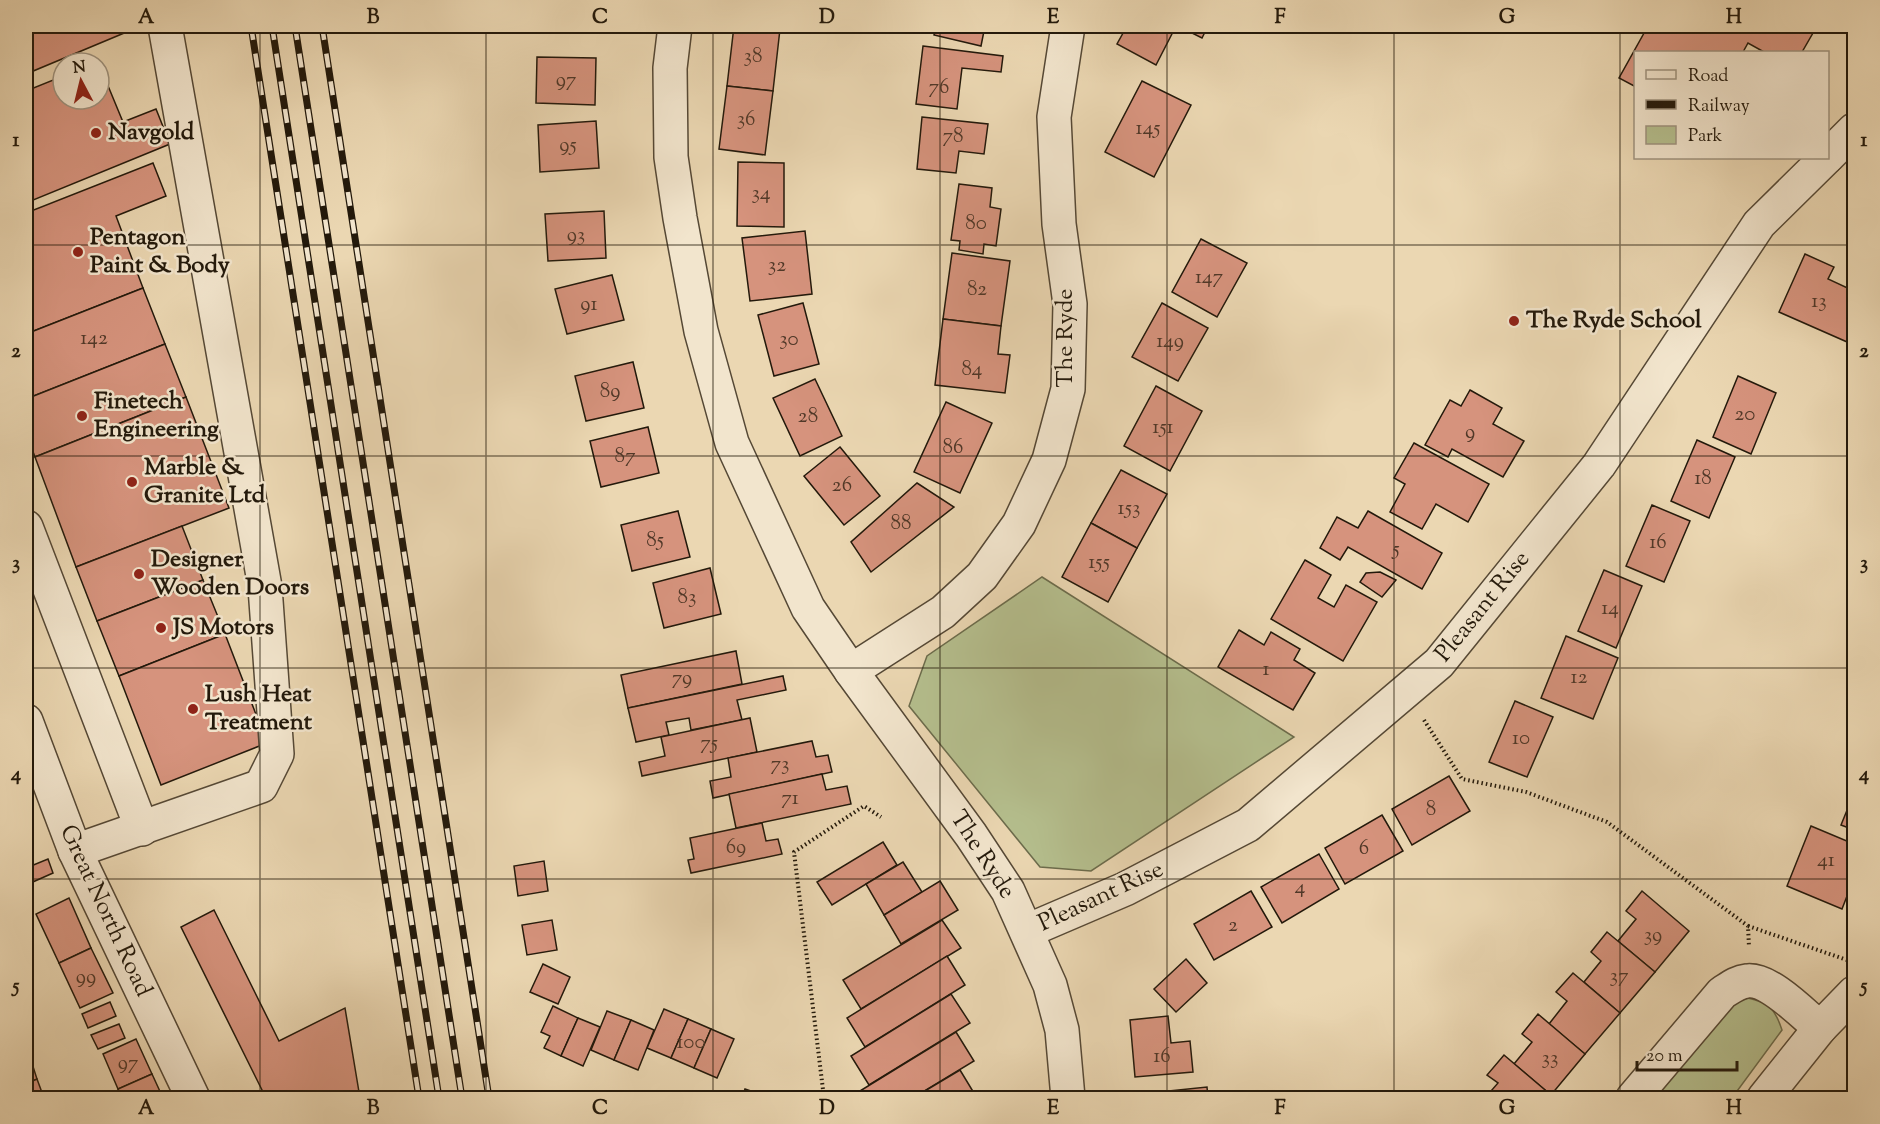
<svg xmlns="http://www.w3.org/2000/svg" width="1880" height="1124" viewBox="0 0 1880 1124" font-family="'Sorts Mill Goudy',serif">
<rect width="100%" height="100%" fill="#ebd7b2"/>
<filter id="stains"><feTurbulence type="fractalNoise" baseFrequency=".00333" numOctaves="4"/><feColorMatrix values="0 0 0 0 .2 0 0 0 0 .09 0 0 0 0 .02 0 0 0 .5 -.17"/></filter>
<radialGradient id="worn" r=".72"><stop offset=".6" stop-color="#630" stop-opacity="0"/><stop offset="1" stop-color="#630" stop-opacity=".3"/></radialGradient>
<g fill="#b5bf8e" stroke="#6c6c4c" stroke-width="1.5">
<polygon points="1042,577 1294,737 1091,871 1040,867 909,706 927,656"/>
<path d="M 1748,998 C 1770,1003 1775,1009 1782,1030 L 1732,1098 L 1649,1098 L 1728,1005 Z"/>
</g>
<g fill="#d6937d" stroke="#23190b" stroke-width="1.5">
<polygon points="26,26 141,26 26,74"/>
<polygon points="734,26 756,26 780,29 773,91 727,86"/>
<polygon points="936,26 985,26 981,46 934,35"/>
<polygon points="1127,26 1176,26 1156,65 1117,44"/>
<polygon points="1178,26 1208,26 1202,38"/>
<polygon points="1648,26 1817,26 1802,52 1764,52 1748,43 1743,52 1636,52 1636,87 1619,78"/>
<polygon points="923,46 1003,56 1001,72 962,68 957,109 916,104"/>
<polygon points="537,57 596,58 595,105 536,103"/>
<polygon points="99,64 123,122 156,109 170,144 26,203 26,91 63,76 63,99 99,99"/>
<polygon points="1142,81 1191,105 1154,177 1105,152"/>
<polygon points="727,86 773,91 765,155 719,149"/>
<polygon points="922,117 988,124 984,154 959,151 956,173 917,169"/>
<polygon points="596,121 599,168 540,172 538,125"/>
<polygon points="738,162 784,163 784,227 737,226"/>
<polygon points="153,163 166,196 116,216 143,288 26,334 26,213"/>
<polygon points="959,184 992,188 990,207 1001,209 996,246 984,244 983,254 959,250 960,241 951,240"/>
<polygon points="604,211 606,258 548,261 545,214"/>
<polygon points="805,231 812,294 750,301 742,238"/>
<polygon points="1201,239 1247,263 1217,317 1172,292"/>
<polygon points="952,253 1010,261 1001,326 943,319"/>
<polygon points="1805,254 1834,267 1828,279 1854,291 1854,345 1779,312"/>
<polygon points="612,275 624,320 567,334 555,289"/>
<polygon points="143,288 165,344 26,399 26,334"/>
<polygon points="803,303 819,364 774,376 758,315"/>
<polygon points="1162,303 1208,328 1178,381 1132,357"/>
<polygon points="943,319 1001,326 998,354 1010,355 1005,393 935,385"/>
<polygon points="165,344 186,397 35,457 26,433 26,399"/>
<polygon points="633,362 644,408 586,421 575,376"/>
<polygon points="1738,376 1776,393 1751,454 1713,437"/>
<polygon points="815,379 842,436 800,456 773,398"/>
<polygon points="1156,386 1202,411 1170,471 1124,446"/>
<polygon points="1470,390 1502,408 1493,424 1524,441 1503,477 1452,449 1448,457 1425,445 1450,400 1461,406"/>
<polygon points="186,397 229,508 76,567 35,457"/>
<polygon points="946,402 992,423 960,493 914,472"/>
<polygon points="648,427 659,473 601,487 590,441"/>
<polygon points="1697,440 1735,457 1709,518 1671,501"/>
<polygon points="1414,443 1489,484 1468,522 1436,504 1422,529 1390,512 1405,484 1394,478"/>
<polygon points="840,447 880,496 844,525 804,476"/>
<polygon points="1121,470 1167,494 1137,548 1091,523"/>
<polygon points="917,483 954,507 871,572 851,542"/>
<polygon points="1652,505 1690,521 1664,582 1626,566"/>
<polygon points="678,511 690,557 632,571 621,525"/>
<polygon points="1368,511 1442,553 1422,589 1348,547 1340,560 1320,548 1337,517 1358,528"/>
<polygon points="1091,523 1137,548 1108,602 1062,577"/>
<polygon points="182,526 203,580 97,621 76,567"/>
<polygon points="1305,560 1331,575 1318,598 1334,607 1346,585 1377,602 1343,661 1271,619"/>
<polygon points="710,568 721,614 664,628 653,583"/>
<polygon points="1604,570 1642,586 1616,648 1578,631"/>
<polygon points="1380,572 1396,580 1382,597 1360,582 1366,573"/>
<polygon points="203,580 225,634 119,676 97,621"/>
<polygon points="1239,630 1264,645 1271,632 1300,649 1294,660 1315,673 1293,710 1218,667"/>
<polygon points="225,634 267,743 161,785 119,676"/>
<polygon points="1566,636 1618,658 1593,719 1541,698"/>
<polygon points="736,651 742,684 628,708 621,675"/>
<polygon points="783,676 786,690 737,700 742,720 691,730 689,718 666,722 669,735 636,742 628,708"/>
<polygon points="1515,701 1553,717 1527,777 1489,762"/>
<polygon points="750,718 757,752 642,776 639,762 665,756 661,737"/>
<polygon points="812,741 816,757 828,755 832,772 713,798 710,781 731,777 728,758"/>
<polygon points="822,774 826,790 847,786 851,804 736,828 729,794"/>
<polygon points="1449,776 1470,811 1412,845 1392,809"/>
<polygon points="1854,793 1854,830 1841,825"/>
<polygon points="1382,815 1403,851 1345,884 1325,848"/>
<polygon points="762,823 766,841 778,839 782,854 691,873 688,860 694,859 690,838"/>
<polygon points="1811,826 1854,844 1854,878 1842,909 1787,886"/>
<polygon points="883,842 897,865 832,905 817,882"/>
<polygon points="1319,854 1339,889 1282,923 1261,887"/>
<polygon points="48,859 53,873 26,885 26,868"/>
<polygon points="544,861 548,891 518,896 514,866"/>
<polygon points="903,862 922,892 884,915 866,884"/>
<polygon points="940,881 958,910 901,944 884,915"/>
<polygon points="1251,891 1272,927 1214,960 1194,924"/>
<polygon points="1642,891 1689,931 1655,972 1618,941 1636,919 1626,911"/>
<polygon points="69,898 91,948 59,963 36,914"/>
<polygon points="214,910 279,1041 345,1008 360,1098 266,1098 181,927"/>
<polygon points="552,920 557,950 527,955 522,925"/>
<polygon points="942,920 961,948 861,1009 843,980"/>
<polygon points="1607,932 1655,972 1620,1013 1584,982 1601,961 1591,952"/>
<polygon points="91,948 113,993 80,1008 59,963"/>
<polygon points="947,956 965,985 865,1047 847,1018"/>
<polygon points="1186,959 1207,983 1176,1012 1154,989"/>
<polygon points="543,964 570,977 558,1004 530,992"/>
<polygon points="1573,973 1620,1013 1585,1054 1549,1024 1567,1001 1556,992"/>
<polygon points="951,994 970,1023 869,1085 851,1056"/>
<polygon points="110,1002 116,1016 88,1028 82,1014"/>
<polygon points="553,1006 578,1018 561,1056 544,1048 550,1036 541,1032"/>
<polygon points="664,1009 688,1019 671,1058 647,1048"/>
<polygon points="607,1011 631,1020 614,1060 591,1050"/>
<polygon points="1538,1014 1585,1054 1551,1095 1514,1064 1532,1042 1522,1034"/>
<polygon points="1168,1016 1171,1043 1190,1041 1193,1072 1135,1077 1130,1020"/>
<polygon points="578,1018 600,1027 583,1066 561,1056"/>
<polygon points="688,1019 711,1029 694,1068 671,1058"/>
<polygon points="631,1020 654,1030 638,1070 614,1060"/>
<polygon points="119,1024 125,1038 98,1049 91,1035"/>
<polygon points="711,1029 734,1039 717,1078 694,1068"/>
<polygon points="956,1032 974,1061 913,1098 858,1098 855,1094"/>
<polygon points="136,1039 152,1074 118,1089 103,1054"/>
<polygon points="29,1054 37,1079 26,1084 26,1055"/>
<polygon points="1504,1055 1551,1095 1548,1098 1485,1098 1498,1083 1487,1075"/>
<polygon points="960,1070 977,1098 913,1098"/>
<polygon points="152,1074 163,1098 123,1098 118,1089"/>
<polygon points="37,1079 44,1098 26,1098 26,1084"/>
<polygon points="1207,1087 1208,1098 1141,1098 1140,1094"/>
<polygon points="745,1089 771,1098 742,1098"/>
</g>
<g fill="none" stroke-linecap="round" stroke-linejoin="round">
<defs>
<g id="minor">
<polyline points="675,26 670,68 671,157 680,218 701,331 732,443 808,608 851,671 971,835 1008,891 1050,985 1062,1030 1068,1098"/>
<polyline points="1828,156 1854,130"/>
<polyline points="26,527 142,829"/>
<polyline points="851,671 943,612 982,576 1019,524 1049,460 1068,389 1070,304 1059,224 1054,117 1068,26"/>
<polyline points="26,721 75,851 193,1098"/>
<polyline points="75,851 261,786 277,754 265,587 165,26"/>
<polyline points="1027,931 1125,889 1248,825 1439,663 1599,465 1759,224 1826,158"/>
<path d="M 1633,1098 L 1722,993 C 1730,988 1737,982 1747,981 C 1769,978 1804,1015 1820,1028"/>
<polyline points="1764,1098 1820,1028 1854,993"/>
</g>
</defs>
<use href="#minor" stroke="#554835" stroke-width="36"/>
<g stroke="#23190b" stroke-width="4" stroke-dasharray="1.5 3" stroke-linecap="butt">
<polyline points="1424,720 1462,779 1526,792 1607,822 1748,926 1749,947"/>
<polyline points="1748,926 1847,960"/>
<polyline points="824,1098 794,852 864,806 881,817"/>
</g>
<use href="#minor" stroke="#f2e5cd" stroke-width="33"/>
<defs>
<g id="rail">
<polyline points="251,26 419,1098"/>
<polyline points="272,26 439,1098"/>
<polyline points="295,26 462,1098"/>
<polyline points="322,26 489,1098"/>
</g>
</defs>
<use href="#rail" stroke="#23190b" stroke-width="7"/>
<use href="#rail" stroke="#f2e5cd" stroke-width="4.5" stroke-dasharray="14" stroke-linecap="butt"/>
</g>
<path fill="none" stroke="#23190b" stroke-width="1.5" stroke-opacity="0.55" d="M 260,26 L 260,1098M 486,26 L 486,1098M 713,26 L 713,1098M 940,26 L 940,1098M 1167,26 L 1167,1098M 1394,26 L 1394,1098M 1620,26 L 1620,1098M 26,245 L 1854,245M 26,456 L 1854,456M 26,668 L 1854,668M 26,879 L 1854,879"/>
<g fill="#8f2418" stroke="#f2e5cd" stroke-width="2">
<circle cx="96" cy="133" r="6"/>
<circle cx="78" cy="252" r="6"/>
<circle cx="1514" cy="321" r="6"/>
<circle cx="82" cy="416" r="6"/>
<circle cx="132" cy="482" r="6"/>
<circle cx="139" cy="574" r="6"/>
<circle cx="161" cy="628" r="6"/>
<circle cx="193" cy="709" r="6"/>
</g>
<g text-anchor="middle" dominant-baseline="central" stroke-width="5" stroke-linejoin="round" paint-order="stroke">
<g font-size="21" fill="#503828">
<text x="753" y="57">38</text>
<text x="566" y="81">97</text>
<text x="939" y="88">76</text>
<text x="746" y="120">36</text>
<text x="1148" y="129">145</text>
<text x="953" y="137">78</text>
<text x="568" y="146">95</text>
<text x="761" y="194">34</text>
<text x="976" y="224">80</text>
<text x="576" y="236">93</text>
<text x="777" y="266">32</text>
<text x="1209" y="278">147</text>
<text x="977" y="290">82</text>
<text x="1819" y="302">13</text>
<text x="589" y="305">91</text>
<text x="94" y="339">142</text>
<text x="789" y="340">30</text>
<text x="1170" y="342">149</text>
<text x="972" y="370">84</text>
<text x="610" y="392">89</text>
<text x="1745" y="415">20</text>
<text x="808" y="417">28</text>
<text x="1163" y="428">151</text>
<text x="1470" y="433">9</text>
<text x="953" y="448">86</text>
<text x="625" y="457">87</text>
<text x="1703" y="479">18</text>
<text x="842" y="486">26</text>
<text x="1129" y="509">153</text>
<text x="901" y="524">88</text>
<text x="655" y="541">85</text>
<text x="1658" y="543">16</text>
<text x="1396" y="550">5</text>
<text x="1099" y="563">155</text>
<text x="687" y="598">83</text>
<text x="1610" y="609">14</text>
<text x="1266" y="670">1</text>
<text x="1579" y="678">12</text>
<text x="682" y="679">79</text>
<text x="1521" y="739">10</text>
<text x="709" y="744">75</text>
<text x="780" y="765">73</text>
<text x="790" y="799">71</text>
<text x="1431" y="810">8</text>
<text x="736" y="848">69</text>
<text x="1364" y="849">6</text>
<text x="1826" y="861">41</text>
<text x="1300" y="888">4</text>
<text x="1233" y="926">2</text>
<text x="1653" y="936">39</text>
<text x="1619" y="977">37</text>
<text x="86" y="978">99</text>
<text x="691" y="1043">100</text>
<text x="1162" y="1057">16</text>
<text x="1550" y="1059">33</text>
<text x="128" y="1064">97</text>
</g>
<g font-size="24" font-weight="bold" fill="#23190b" stroke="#f2e5cd" text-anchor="start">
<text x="108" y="133">Navgold</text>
<text x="90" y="238">Pentagon<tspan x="90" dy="28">Paint &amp; Body</tspan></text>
<text x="1526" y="321">The Ryde School</text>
<text x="94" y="402">Finetech<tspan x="94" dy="28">Engineering</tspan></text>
<text x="144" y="468">Marble &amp;<tspan x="144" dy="28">Granite Ltd</tspan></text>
<text x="151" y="560">Designer<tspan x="151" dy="28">Wooden Doors</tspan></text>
<text x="173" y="628">JS Motors</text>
<text x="205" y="695">Lush Heat<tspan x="205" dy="28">Treatment</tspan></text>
</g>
<g font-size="24" fill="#23190b" stroke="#f2e5cd">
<text transform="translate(1066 338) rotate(-90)">The Ryde</text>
<text transform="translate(1483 607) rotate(-51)">Pleasant Rise</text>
<text transform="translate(982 855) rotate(57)">The Ryde</text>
<text transform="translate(1101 897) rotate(-25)">Pleasant Rise</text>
<text transform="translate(105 911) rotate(65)">Great North Road</text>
</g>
</g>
<rect width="1880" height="1124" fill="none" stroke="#ebd7b2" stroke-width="66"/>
<rect x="1634" y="51" width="195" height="108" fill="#f2e5cd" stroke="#9f937f" stroke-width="1.5"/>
<rect x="1646" y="70" width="30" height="9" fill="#f2e5cd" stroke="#9f937f" stroke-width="1.5"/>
<text x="1688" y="81" font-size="18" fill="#23190b">Road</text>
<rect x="1646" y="100" width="30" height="9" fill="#23190b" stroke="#9f937f" stroke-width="1.5"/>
<text x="1688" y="111" font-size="18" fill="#23190b">Railway</text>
<rect x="1646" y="126" width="30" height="18" fill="#b5bf8e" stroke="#9f937f" stroke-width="1.5"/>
<text x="1688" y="141" font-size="18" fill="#23190b">Park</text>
<g transform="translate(81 81) rotate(353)"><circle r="28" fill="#f2e5cd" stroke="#9f937f" stroke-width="1.5"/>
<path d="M0-4.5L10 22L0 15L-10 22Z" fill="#8f2418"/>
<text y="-9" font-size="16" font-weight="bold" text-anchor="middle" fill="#23190b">N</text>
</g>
<path d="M1637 1061v9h100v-9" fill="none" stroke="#23190b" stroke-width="3"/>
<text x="1646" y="1061" font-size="18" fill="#23190b" stroke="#f2e5cd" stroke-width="4.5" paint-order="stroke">20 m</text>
<rect x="33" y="33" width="1814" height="1058" fill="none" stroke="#23190b" stroke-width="2"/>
<g font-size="20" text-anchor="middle" font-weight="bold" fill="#23190b">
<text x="146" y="23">A</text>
<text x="373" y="23">B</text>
<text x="600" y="23">C</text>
<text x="827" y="23">D</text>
<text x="1053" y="23">E</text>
<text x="1280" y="23">F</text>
<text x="1507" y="23">G</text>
<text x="1734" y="23">H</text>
<text x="16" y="146">1</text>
<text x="1864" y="146">1</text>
<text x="16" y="357">2</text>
<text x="1864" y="357">2</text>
<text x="16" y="569">3</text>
<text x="1864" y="569">3</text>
<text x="16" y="780">4</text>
<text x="1864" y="780">4</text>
<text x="16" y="992">5</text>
<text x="1864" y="992">5</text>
<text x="146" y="1114">A</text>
<text x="373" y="1114">B</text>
<text x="600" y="1114">C</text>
<text x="827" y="1114">D</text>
<text x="1053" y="1114">E</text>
<text x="1280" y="1114">F</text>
<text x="1507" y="1114">G</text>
<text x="1734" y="1114">H</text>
</g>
<rect width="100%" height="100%" filter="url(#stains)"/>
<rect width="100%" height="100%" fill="url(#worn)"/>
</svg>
